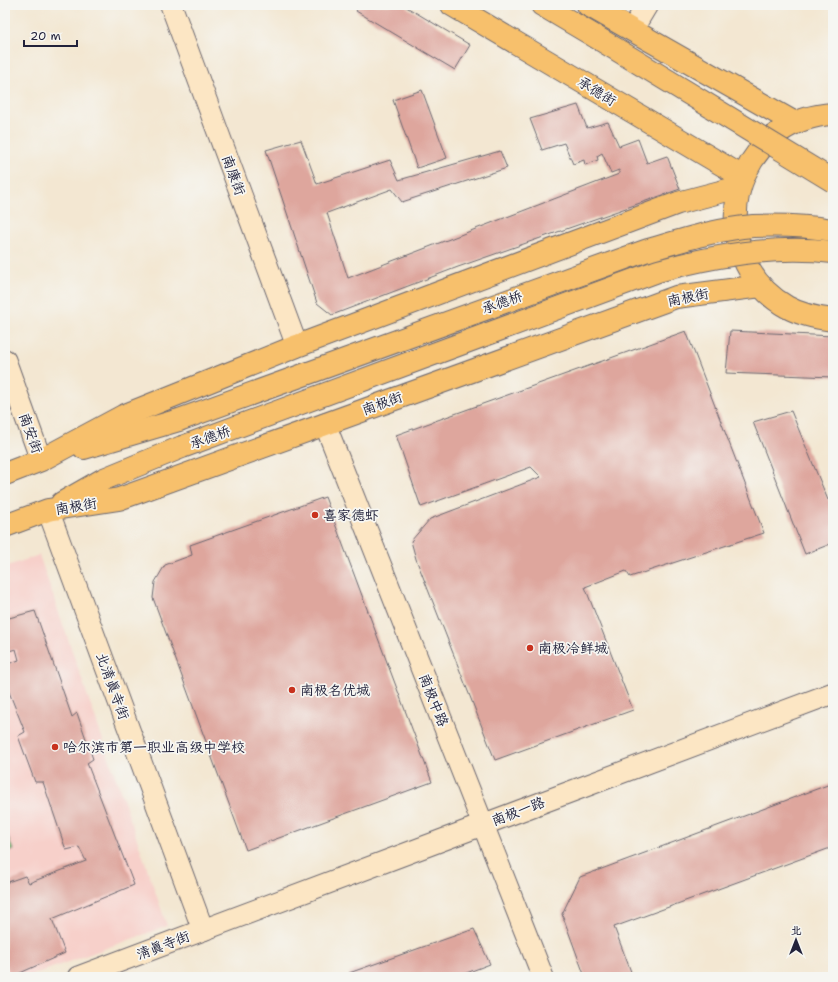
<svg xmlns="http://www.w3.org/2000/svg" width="838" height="982" viewBox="0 0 838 982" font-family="'Shantell Sans','LXGW WenKai TC',sans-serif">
<rect width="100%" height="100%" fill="#f6f6f2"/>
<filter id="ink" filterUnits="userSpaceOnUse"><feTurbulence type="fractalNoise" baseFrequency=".025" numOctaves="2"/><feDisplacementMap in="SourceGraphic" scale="8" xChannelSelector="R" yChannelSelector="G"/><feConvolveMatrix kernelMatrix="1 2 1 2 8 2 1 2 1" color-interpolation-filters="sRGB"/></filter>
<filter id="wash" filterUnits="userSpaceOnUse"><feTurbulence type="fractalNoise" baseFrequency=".012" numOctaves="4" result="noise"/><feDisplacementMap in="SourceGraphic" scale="16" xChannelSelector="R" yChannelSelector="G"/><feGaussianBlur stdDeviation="0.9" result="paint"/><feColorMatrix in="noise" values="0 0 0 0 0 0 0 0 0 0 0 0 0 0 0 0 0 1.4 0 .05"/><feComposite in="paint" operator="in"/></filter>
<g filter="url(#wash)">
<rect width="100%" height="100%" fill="#f3e7d2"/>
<polygon fill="#f7d0ca" points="39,555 167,926 27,977 5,977 5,567"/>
<polygon fill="#8bcc83" stroke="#56775f" points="5,829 13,850 5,853"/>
<g id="blocks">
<g fill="#dea69d">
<polygon points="360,5 403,5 470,45 455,70 356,11"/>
<polygon points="422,90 447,158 417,168 393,100"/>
<polygon points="578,105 587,128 608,122 619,146 638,139 647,163 667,156 680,189 458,267 332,315 317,303 266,150 301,140 317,184 390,160 399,180 500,151 507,168 402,202 392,189 327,213 348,278 619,174 619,170 611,173 602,153 597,156 598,160 585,165 584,160 573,164 564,143 542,150 530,119"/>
<polygon points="686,331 764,533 630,577 626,571 585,587 633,710 495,760 416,559 411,541 430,519 541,477 531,467 421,507 396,435"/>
<polygon points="730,331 833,336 833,377 726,373"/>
<polygon points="791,411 828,500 833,498 833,543 805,554 753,422"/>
<polygon points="325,497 432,782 246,850 153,598 155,582 165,565 192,555 190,545"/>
<polygon points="5,607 9,618 35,611 72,717 77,713 93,759 87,763 134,885 52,919 65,953 11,977 5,962 5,883 25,876 29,883 86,861 79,847 66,850 43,782 35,782 18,736 25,732 5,682 5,665 19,660 16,649 5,652"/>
<polygon points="833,783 833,847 614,927 633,977 585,977 562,914 580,877"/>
<polygon points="474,929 490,964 456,977 350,977 349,973"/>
</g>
</g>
</g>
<g filter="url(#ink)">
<use href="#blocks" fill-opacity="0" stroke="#6b6770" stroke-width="1"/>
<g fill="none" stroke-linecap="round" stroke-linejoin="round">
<defs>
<g id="secondary">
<polyline points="171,5 297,346"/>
<polyline points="632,30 647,5"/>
<polyline points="5,360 41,460"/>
<polyline points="325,424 543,977"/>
<polyline points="48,510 203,930"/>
<polyline points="78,977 833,693"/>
</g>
<g id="primary">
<polyline points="452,5 743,177"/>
<polyline points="542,5 596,37"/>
<polyline points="588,5 795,123"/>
</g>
<g id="highway">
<path d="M 833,114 C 814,115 795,121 779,132 C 719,175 721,270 787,307 C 801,315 817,318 833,320"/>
<polyline points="84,448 179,420"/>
<polyline points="5,474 41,460 123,416 297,346 678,203 739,187"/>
<polyline points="62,503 104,479 182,447"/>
<polyline points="5,526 48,510 119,499 676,297 761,286"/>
</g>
</defs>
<use href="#secondary" stroke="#6b6770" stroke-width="23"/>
<use href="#primary" stroke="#6b6770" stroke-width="24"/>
<use href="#highway" stroke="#6b6770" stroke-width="24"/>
<use href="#secondary" stroke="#fce6c4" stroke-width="21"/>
<use href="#primary" stroke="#f7c06c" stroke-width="22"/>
<use href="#highway" stroke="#f7c06c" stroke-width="22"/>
<defs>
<g id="highway-bridge">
<polyline points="596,37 833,181"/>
<path d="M 179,420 L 645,251 C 680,241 716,229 753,226 C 779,225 807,226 833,230"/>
<path d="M 182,447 L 658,271 C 715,255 774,245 833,252"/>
</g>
</defs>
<use href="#highway-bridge" stroke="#6b6770" stroke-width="24" stroke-linecap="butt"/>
<use href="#highway-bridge" stroke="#f7c06c" stroke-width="22"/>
</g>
</g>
<g fill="#c8321e" stroke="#f6f6f2" stroke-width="1.5">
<circle cx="315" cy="515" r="4"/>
<circle cx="530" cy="648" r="4"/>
<circle cx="292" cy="690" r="4"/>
<circle cx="55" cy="747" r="4"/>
</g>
<g text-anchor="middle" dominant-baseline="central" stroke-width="3.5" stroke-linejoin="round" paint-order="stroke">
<g font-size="14" fill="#22223b" stroke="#f6f6f2">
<text transform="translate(597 91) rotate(31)">承德街</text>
<text transform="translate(234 175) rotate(70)">南康街</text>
<text transform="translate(688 297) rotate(-11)">南极街</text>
<text transform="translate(502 302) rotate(-20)">承德桥</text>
<text transform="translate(382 403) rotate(-20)">南极街</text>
<text transform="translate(31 433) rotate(70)">南安街</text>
<text transform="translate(210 437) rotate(-20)">承德桥</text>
<text transform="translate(76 506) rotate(-9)">南极街</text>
<text transform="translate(113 686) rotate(70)">北清真寺街</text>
<text transform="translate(434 700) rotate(68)">南极中路</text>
<text transform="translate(518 811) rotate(-21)">南极一路</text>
<text transform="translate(163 945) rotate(-21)">清真寺街</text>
</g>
<g font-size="14" fill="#22223b" stroke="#f6f6f2" text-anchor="start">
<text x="323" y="515">喜家德虾</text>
<text x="538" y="648">南极冷鲜城</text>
<text x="300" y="690">南极名优城</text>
<text x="63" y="747">哈尔滨市第一职业高级中学校</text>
</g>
</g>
<rect width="838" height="982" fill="none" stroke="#f6f6f2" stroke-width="20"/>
<g transform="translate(796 940)" stroke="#f6f6f2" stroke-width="3" paint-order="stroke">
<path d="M0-3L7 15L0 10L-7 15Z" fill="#22223b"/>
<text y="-6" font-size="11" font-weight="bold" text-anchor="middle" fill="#22223b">北</text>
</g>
<path d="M24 40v6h53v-6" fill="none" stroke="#22223b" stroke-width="2"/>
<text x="30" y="40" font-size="12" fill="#22223b" stroke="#f6f6f2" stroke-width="3" paint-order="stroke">20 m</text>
</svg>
